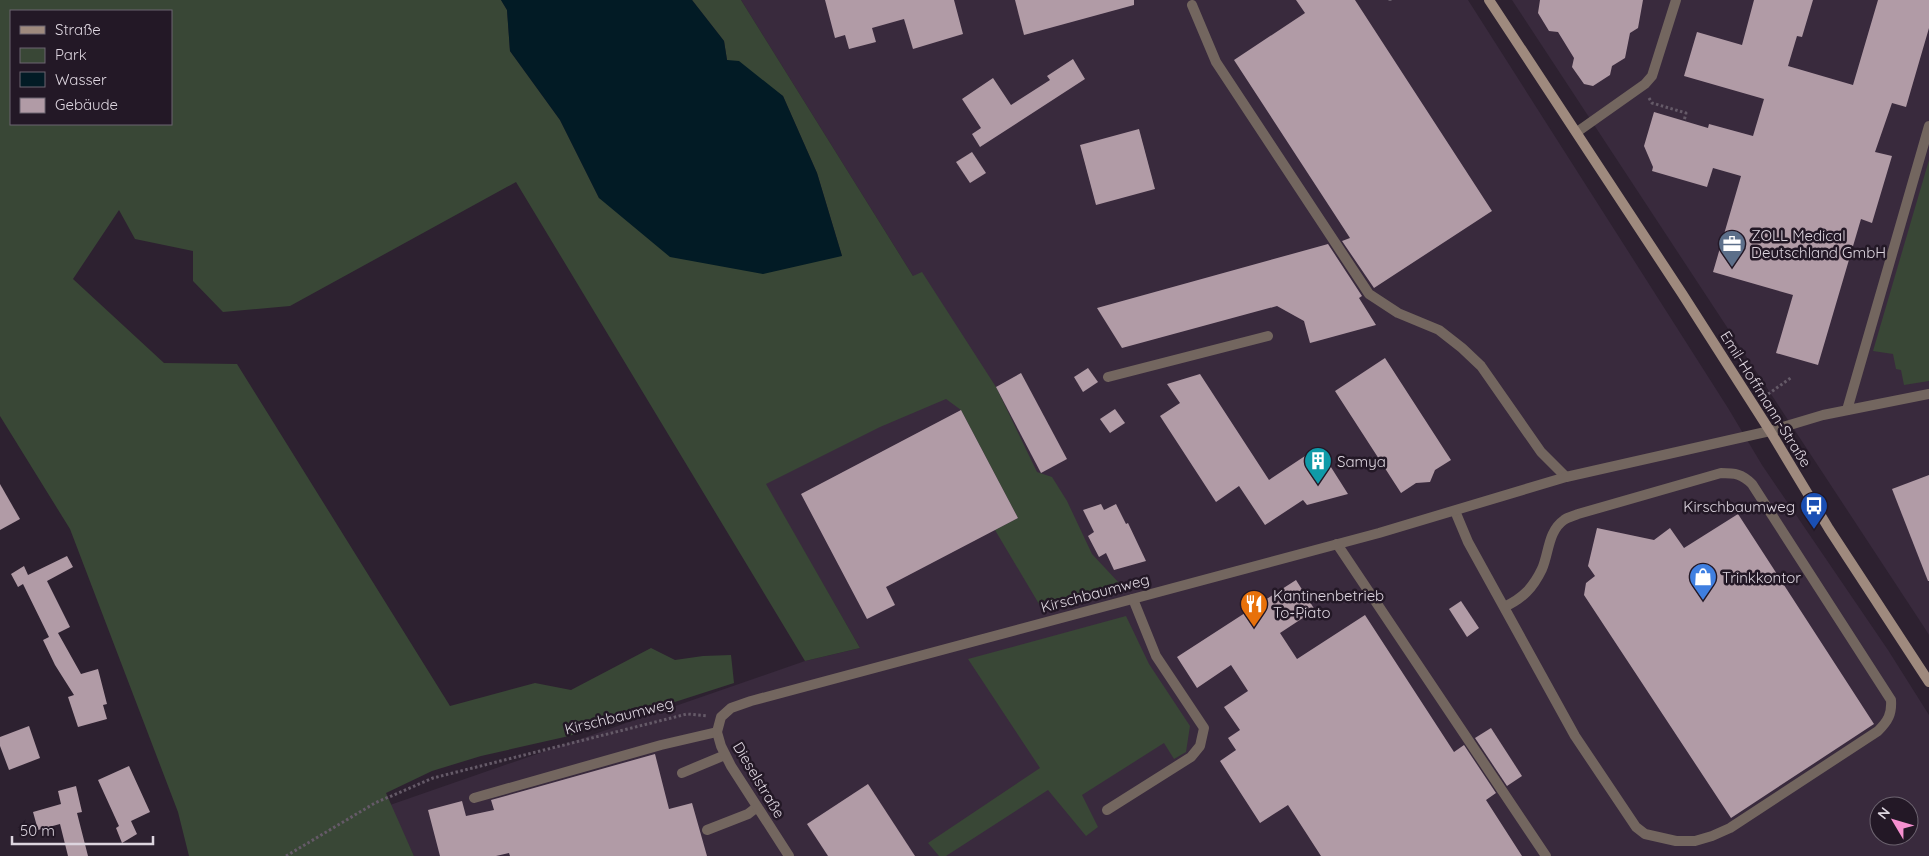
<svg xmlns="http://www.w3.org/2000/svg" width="1929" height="856" viewBox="0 0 1929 856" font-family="Quicksand,sans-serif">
<rect width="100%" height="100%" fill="#2d2130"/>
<g fill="#392a3d" fill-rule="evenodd">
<path d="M 741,0 L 1468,0 L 1728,408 L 1762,465 L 1888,650 L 1929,715 L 1929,856 L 414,856 L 390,805 L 805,661 L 860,648 L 717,401 L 913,276 ZM 1879,806 L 1909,806 L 1909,836 L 1879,836 Z"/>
<polygon points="1512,0 1929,0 1929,635 1924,627"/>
</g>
<g fill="#394736" fill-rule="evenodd">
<path d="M 0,0 L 501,0 L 507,10 L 510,51 L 560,120 L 599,198 L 842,256 L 817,173 L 783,96 L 727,60 L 724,41 L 692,0 L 741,0 L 913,276 L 922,272 L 996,387 L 1037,472 L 1052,477 L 1067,501 L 1092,554 L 1120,584 L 1039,604 L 995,530 L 1018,518 L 961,410 L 946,399 L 880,427 L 766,484 L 860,648 L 805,661 L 516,182 L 290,306 L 223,312 L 193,281 L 193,251 L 135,239 L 119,210 L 73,279 L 164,363 L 237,364 L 450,706 L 535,683 L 571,690 L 651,648 L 675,660 L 703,656 L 731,655 L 734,683 L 569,736 L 481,756 L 432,771 L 386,793 L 414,856 L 189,856 L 178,812 L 70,529 L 0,416 ZM 11,11 L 171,11 L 171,124 L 11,124 Z"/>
<polygon points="1929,160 1929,381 1904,385 1901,370 1896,369 1893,354 1873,351"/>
<polygon points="1126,616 1149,664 1190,726 1186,752 1174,759 1164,743 1082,795 1098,827 1086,836 1048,790 946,856 939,856 928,843 1040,768 968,659"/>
</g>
<polygon fill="#021b25" points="501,0 692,0 724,41 727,60 739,61 783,96 817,173 842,256 763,274 670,257 599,198 560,120 510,51 507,10"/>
<g fill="#b19ba6">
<polygon points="825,0 954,0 963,34 913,49 904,19 872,28 876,42 849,49 845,35 835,38"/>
<polygon points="1015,0 1134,0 1134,5 1024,35"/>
<polygon points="1296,0 1355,0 1492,211 1374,288 1342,241 1350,238 1234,60 1305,13"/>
<polygon points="1540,0 1643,0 1638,28 1630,33 1625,58 1612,66 1610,75 1593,86 1584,84 1572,67 1574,58 1558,32 1549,31 1538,13"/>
<polygon points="1754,0 1813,0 1802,37 1797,36 1788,66 1853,85 1878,0 1929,0 1929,28 1906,107 1892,103 1875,152 1892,156 1872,223 1861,219 1818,365 1776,353 1793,295 1713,272 1741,176 1713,168 1707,187 1652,171 1653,167 1644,146 1654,112 1708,128 1709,124 1753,136 1764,99 1684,76 1697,32 1742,45"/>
<polygon points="1073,59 1085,79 980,147 972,134 981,128 962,99 993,78 1011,105 1050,80 1047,76"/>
<polygon points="1139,129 1155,189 1096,205 1080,145"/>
<polygon points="972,152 986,173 970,183 956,162"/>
<polygon points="1328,244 1362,296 1359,298 1376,325 1310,343 1304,321 1277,306 1122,348 1097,308"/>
<polygon points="1385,358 1451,460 1435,470 1430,482 1416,483 1401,493 1335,391"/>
<polygon points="1088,368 1098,382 1083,392 1074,377"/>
<polygon points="1021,373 1067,459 1041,473 996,387"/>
<polygon points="1200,374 1269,480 1311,452 1314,458 1322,453 1348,494 1307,505 1303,500 1265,525 1239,486 1216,502 1160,416 1180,403 1167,384"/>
<polygon points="1115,409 1125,423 1110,433 1100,419"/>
<polygon points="961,410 1018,518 886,587 895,605 867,619 801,494"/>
<polygon points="1929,475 1929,581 1928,581 1892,489"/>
<polygon points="0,484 20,519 0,530"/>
<polygon points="1101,504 1104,510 1116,504 1126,524 1128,523 1146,561 1114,570 1106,553 1099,557 1088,536 1094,532 1083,510"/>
<polygon points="1738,514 1874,724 1731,818 1584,595 1586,583 1595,576 1588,566 1597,528 1654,540 1670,528 1684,548"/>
<polygon points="67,556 73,567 47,581 70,627 58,633 81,674 98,669 107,704 103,705 107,719 78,727 68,697 74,695 55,665 43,640 49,637 23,584 18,587 11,574 24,566 28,575"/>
<polygon points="1296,580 1315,610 1280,633 1297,659 1365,615 1454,752 1464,745 1496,793 1486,800 1522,856 1321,856 1288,805 1260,823 1220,761 1236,750 1228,738 1240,730 1224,707 1248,691 1231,665 1197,688 1177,657"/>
<polygon points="1461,601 1479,628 1467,637 1449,609"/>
<polygon points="29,726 40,758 9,770 0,746 0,737"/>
<polygon points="1491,728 1522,776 1507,786 1475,738"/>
<polygon points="655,754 669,809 692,803 707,856 510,856 509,853 496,856 440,856 428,810 462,801 466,816 494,810 491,800"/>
<polygon points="129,766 150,812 131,821 137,834 122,843 116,828 119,826 98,780"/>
<polygon points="868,784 915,856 828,856 807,824"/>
<polygon points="76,786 82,812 77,813 88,856 68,856 60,824 38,830 33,812 61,804 58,791"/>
</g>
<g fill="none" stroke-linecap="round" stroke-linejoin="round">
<g stroke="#655a68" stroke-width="3" stroke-dasharray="2.5 2.5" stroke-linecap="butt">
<polyline points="1390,0 1390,1"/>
<polyline points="1649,98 1652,103 1686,113 1684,121"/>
<polyline points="1764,397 1792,377"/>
<polyline points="286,856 375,803 433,778 687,714 708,716"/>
</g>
<g stroke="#73665f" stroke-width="10">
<polyline points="1192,5 1216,62 1369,294 1398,313 1439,330 1462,348 1481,366 1541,452 1566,477"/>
<polyline points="1108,377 1268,336"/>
<polyline points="1847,410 1929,126"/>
<path d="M 1455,511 L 1468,542 L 1575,736 L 1636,827 L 1645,834 L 1676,841 L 1695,841 L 1712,836 L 1730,828 L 1878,731 C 1888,721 1892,714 1891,700 L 1752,484 C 1742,474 1735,473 1721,473 L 1578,514 C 1574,516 1568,517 1564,520 C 1548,531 1549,553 1542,569 C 1533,588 1522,599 1504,607"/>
<polyline points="1337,544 1546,856"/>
<polyline points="682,773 725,755"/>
<polyline points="474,798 661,745 717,732"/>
<polyline points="1107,810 1191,757 1200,746 1204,728 1156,656 1133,599"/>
<polyline points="707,830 748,814 757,807"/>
</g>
<g stroke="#73665f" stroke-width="10">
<polyline points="1577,132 1645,84 1652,76 1676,0"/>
<polyline points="789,856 731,766 721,746 717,732 721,717 731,708 751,701 1379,533 1566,477 1770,431 1823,415 1929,394"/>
</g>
<polyline stroke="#9f8a7e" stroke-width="10" points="1489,0 1683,295 1770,431 1829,529 1929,682"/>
</g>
<defs>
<symbol id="office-pin" viewBox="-11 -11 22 30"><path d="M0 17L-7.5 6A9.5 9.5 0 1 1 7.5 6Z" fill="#5c6f8a" stroke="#231826"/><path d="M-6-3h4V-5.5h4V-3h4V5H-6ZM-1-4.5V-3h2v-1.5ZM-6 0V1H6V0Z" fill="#fff"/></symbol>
<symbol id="building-pin" viewBox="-11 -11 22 30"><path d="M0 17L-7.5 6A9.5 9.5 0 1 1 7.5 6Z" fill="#0f9aa8" stroke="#231826"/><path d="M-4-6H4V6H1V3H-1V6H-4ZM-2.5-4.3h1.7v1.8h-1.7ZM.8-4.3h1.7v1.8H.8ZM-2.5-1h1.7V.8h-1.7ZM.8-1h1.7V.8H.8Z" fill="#fff"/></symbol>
<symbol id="bus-pin" viewBox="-11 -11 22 30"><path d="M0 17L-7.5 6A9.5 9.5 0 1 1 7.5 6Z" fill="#1a4fb4" stroke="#231826"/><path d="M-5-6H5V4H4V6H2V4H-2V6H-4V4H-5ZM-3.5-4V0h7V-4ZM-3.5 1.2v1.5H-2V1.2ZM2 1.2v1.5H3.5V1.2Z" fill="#fff"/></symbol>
<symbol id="shop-pin" viewBox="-11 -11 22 30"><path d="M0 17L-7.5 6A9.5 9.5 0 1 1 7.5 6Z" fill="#3f7fe0" stroke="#231826"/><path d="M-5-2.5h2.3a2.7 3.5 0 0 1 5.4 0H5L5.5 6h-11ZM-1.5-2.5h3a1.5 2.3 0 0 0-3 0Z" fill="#fff"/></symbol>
<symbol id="restaurant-pin" viewBox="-11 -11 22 30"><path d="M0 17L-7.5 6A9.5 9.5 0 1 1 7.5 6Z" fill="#e8710a" stroke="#231826"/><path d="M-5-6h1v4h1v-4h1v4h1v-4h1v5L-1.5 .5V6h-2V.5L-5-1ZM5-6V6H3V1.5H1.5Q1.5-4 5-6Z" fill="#fff"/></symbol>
</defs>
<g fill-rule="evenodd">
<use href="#office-pin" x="1716" y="228" width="32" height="43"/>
<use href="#building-pin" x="1302" y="445" width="32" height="43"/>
<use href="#bus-pin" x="1798" y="490" width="32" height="43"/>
<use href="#shop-pin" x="1687" y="561" width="32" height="43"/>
<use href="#restaurant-pin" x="1238" y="588" width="32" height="43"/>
</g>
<g text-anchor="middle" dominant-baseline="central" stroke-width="5" stroke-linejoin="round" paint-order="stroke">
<g font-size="15" fill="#ddd5df" stroke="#231826" text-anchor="start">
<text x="1751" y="235">ZOLL Medical<tspan x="1751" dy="17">Deutschland GmbH</tspan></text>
<text x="1337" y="461">Samya</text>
<text x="1795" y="506" text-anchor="end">Kirschbaumweg</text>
<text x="1722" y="577">Trinkkontor</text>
<text x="1273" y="595">Kantinenbetrieb<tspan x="1273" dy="17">To-Piato</tspan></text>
</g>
<g font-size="15" fill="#ddd5df" stroke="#231826">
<text transform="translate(1766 399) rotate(58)">Emil-Hoffmann-Straße</text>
<text transform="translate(1095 593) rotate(-15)">Kirschbaumweg</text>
<text transform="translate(619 716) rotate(-14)">Kirschbaumweg</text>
<text transform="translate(759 780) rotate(59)">Dieselstraße</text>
</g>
</g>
<rect x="10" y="10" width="162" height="115" fill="#231826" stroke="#6d6470"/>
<rect x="20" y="26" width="25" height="8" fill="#9f8a7e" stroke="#6d6470"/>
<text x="55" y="35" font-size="15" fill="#ddd5df">Straße</text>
<rect x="20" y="48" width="25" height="15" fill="#394736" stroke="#6d6470"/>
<text x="55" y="60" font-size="15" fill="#ddd5df">Park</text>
<rect x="20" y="72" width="25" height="15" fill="#021b25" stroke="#6d6470"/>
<text x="55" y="85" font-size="15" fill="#ddd5df">Wasser</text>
<rect x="20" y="98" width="25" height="15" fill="#b19ba6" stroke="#6d6470"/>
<text x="55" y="110" font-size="15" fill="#ddd5df">Gebäude</text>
<g transform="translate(1894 821) rotate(308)"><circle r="24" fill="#231826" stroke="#6d6470"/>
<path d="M0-4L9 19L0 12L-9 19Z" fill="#f690d0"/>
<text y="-8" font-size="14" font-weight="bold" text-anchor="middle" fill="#ddd5df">N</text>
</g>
<path d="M12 836v8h141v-8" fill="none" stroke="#ddd5df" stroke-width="2.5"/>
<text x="20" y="836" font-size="15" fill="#ddd5df" stroke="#231826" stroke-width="4" paint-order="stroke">50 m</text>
</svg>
